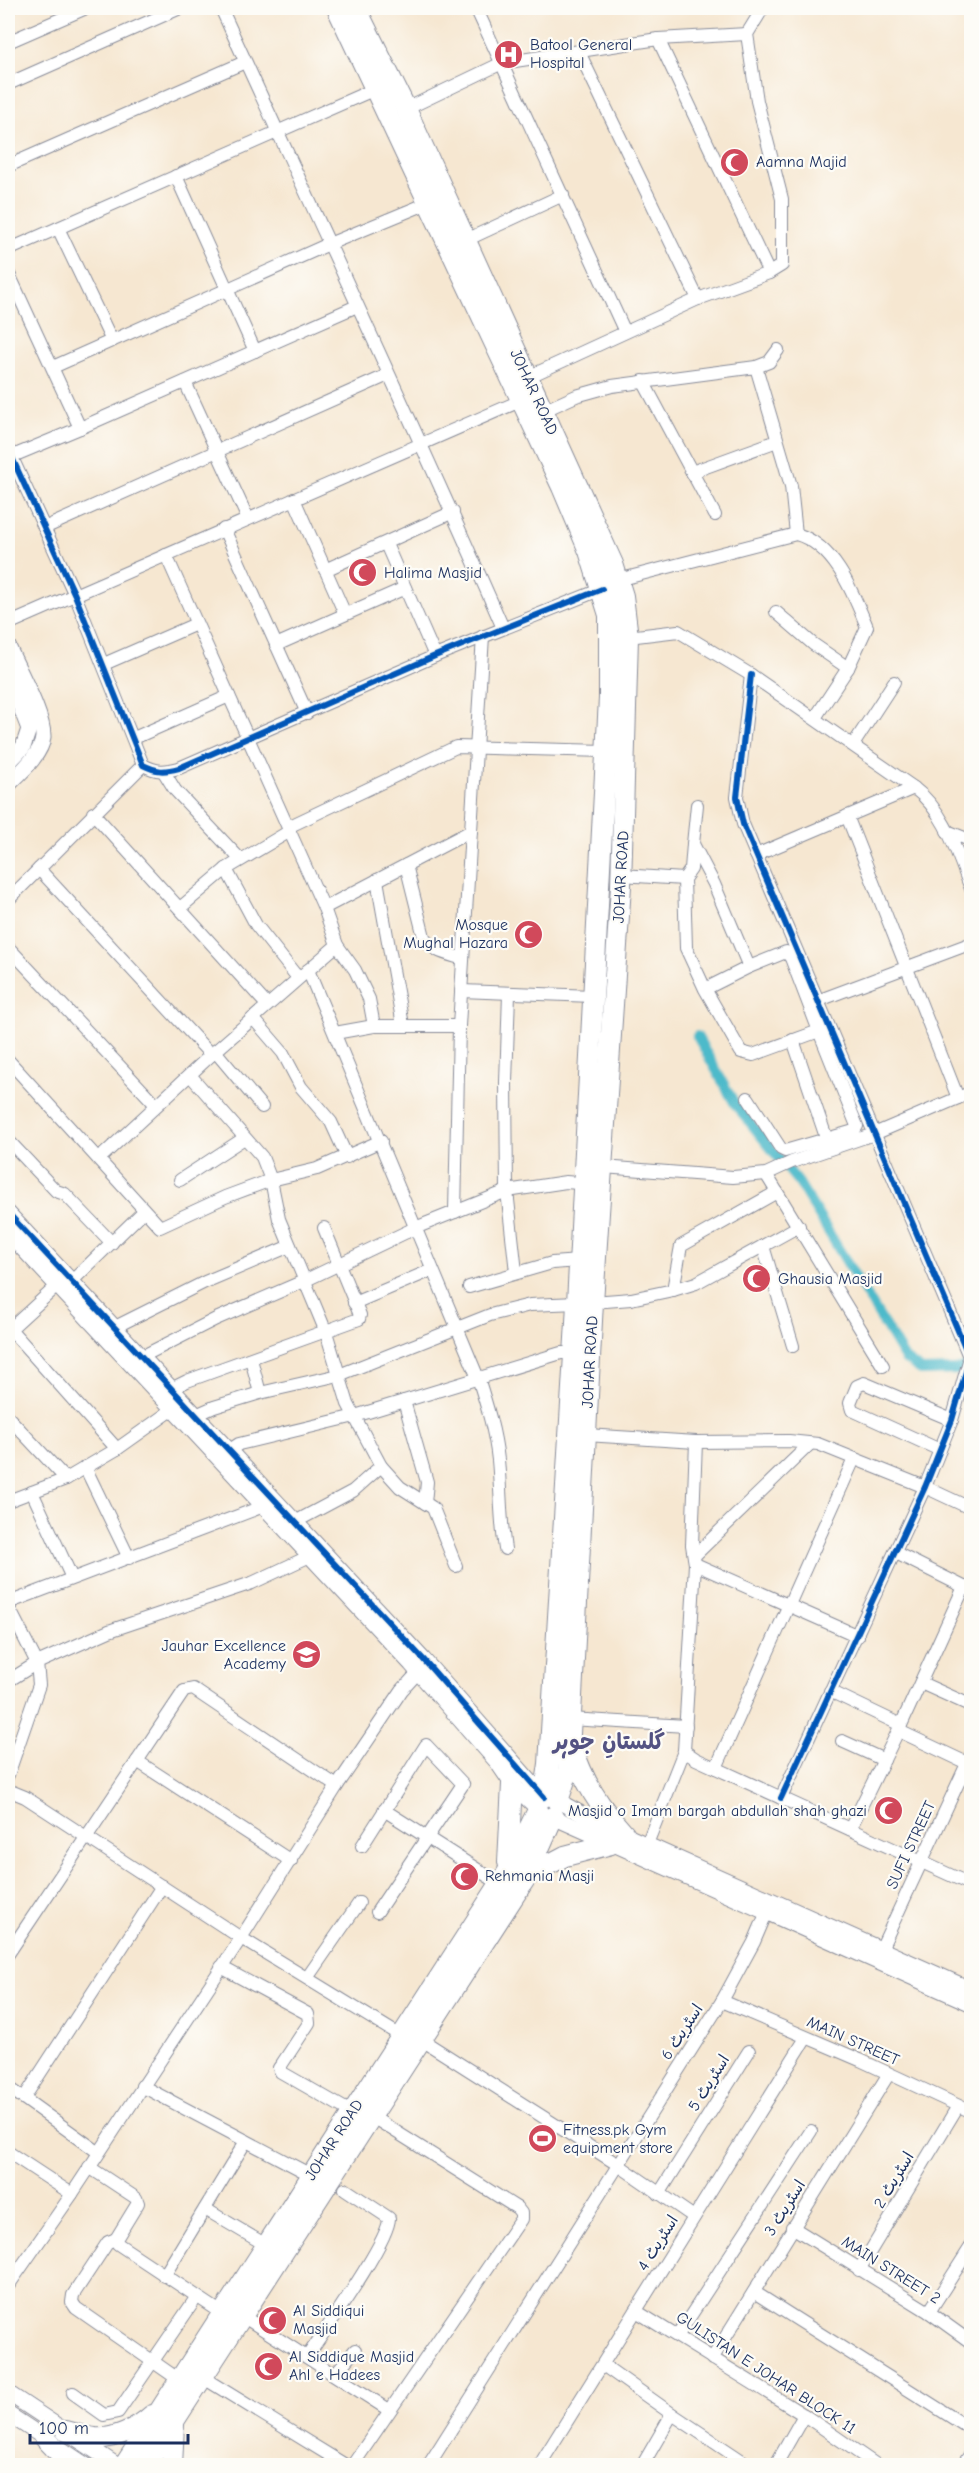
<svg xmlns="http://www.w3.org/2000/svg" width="979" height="2473" viewBox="0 0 979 2473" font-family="'Comic Neue','Playpen Sans Arabic',sans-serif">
<rect width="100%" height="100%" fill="#fdfcf7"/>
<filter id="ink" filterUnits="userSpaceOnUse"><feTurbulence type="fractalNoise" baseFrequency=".0167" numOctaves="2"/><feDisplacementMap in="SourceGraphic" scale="12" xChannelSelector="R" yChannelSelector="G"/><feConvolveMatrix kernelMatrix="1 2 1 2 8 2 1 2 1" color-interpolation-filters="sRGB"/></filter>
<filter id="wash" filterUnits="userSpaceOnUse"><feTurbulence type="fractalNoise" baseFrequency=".008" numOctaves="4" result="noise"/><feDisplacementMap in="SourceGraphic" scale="24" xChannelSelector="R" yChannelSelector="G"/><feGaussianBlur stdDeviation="1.35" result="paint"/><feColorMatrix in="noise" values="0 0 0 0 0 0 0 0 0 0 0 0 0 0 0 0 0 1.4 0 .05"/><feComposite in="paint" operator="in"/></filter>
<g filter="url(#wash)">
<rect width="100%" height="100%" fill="#f6e7d1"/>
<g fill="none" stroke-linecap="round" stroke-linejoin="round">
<polyline stroke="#4ebaca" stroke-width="10" points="697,1036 735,1104 799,1183 905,1359 922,1371 958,1370 972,1365"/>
</g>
</g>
<g filter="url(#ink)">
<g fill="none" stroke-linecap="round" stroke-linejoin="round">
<defs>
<g id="minor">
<path d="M 221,8 C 315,214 412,420 503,628"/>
<polyline points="476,8 625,332"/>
<polyline points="8,9 10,8"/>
<polyline points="658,39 769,273"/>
<polyline points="8,42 86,8"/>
<polyline points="579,52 698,299"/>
<polyline points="8,84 180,8"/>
<polyline points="406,109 502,63 658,39 747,34"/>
<polyline points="8,166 245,62"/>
<polyline points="176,176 255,351"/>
<polyline points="58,228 112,341"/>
<polyline points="464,241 563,195"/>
<polyline points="8,250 375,89"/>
<polyline points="8,272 80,428"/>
<polyline points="53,367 329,244 428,203"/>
<polyline points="756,367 791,486 796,534"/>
<polyline points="528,377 698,299 769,273 782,265 782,199 757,101 747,34 763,8"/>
<polyline points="643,381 715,515"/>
<polyline points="185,382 248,519"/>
<polyline points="543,411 576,396 612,386 756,367 769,362 778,350"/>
<path d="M 8,449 L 75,595 L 143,765 C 157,772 164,772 179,768 L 435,656 L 602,589"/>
<polyline points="8,458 80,428 357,306"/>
<polyline points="692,472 777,441"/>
<polyline points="294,499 345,614"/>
<polyline points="44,528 388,375"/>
<polyline points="224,529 307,713"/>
<polyline points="386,544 435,656"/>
<polyline points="166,555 324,908 337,945 355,970 369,999 374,1026"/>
<polyline points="325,570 453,512"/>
<path d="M 618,580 L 796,534 C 835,545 853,593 867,627 L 848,668 L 815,718"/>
<polyline points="776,612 813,644 848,668"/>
<polyline points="8,624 520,401"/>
<path d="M 628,637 L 678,631 L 751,675 L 914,788 C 946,812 957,854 972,891"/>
<polyline points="276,645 405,588"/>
<polyline points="104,664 196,624"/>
<polyline points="751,675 737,797 743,824 968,1354 969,1361 952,1420 925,1487 781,1798"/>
<polyline points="134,738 229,696"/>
<polyline points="853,745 894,682"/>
<polyline points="164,772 175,790 240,859"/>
<polyline points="697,805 693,844 714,884 749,967"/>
<polyline points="93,813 267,1005"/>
<polyline points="847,816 958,1098"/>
<polyline points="288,827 456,747 606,751"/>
<polyline points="947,831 972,841"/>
<polyline points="693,844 691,869 684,879 686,948 705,989 741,1052 753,1055 819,1031 791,958 786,952 749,967 705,989"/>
<polyline points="756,855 914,788"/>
<path d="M 406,865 L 424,937 C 432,952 448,954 463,959"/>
<polyline points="39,869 211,1055"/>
<polyline points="226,869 256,925 298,978"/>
<polyline points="621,875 684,879"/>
<polyline points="377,880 403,1025"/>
<polyline points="8,900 143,765"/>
<polyline points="180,908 226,869 290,831"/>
<polyline points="324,908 471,831"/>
<polyline points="8,947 156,1105"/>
<path d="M 308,970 L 478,1378 C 487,1406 495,1432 498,1460 C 501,1490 500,1518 505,1549"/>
<polyline points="461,991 593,996"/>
<polyline points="509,994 506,1082 507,1191 516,1272"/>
<polyline points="817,1001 972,943"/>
<polyline points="253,1018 283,1053 301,1087 331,1122 347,1157"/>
<polyline points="335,1033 374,1026 459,1026"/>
<polyline points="793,1040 827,1140"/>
<polyline points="215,1051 262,1107"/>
<polyline points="8,1060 160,1227 225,1197 271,1180 317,1169 381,1141"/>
<polyline points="190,1075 262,1157 271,1180 279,1219 326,1332 348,1404 381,1466 400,1487 433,1508 456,1566"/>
<polyline points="748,1098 781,1149 785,1151 854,1131 857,1126 819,1031"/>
<polyline points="8,1140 56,1191 65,1194 112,1243"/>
<polyline points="99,1159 211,1055 337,945"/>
<polyline points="603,1167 733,1177 766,1174 792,1162 874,1134 972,1092"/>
<polyline points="766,1174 883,1366"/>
<polyline points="180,1180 243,1139"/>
<polyline points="455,1212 459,1026 483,636"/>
<polyline points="763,1246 793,1346"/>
<polyline points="71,1282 144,1211"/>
<polyline points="469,1287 552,1263 579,1261"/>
<polyline points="673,1290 681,1246 777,1192"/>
<polyline points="593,1302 631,1299 673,1290 696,1283 799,1226"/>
<polyline points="354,1303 432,1270"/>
<polyline points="113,1328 205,1282 290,1246"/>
<polyline points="10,1329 117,1449"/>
<polyline points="8,1331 57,1286"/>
<polyline points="141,1357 216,1319 304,1281 415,1228 507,1191 566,1182 589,1184"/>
<polyline points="251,1359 260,1393"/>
<polyline points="171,1389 187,1381 359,1319 360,1315 324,1228"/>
<polyline points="404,1401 427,1482 425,1503"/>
<polyline points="196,1415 214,1407 260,1393 339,1375 490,1315 530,1305 577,1303"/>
<polyline points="8,1417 66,1479"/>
<polyline points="586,1435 696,1442 789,1441 818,1444 925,1487 972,1509"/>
<polyline points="940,1450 852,1410 850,1403 857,1386 864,1383 952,1420"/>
<polyline points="222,1455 239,1444 355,1416 561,1353 574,1353"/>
<polyline points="85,1467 129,1558"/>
<polyline points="32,1492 72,1578"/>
<polyline points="8,1501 66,1479 117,1449 172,1410"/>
<polyline points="295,1522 353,1491 381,1466"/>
<polyline points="896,1553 970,1590"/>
<polyline points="694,1556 810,1444"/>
<polyline points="695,1564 858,1636"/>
<polyline points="8,1603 264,1506"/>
<polyline points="8,1606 37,1663 39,1685 8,1775"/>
<polyline points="8,1681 37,1663 109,1631 252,1583 310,1556"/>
<polyline points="921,1683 972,1706"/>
<polyline points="830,1691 901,1725"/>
<polyline points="570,1719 686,1726"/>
<polyline points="899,1731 967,1763"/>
<polyline points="842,1741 884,1760"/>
<polyline points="684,1751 696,1759 972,1885"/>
<polyline points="137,1761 291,1861"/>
<polyline points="716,1768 854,1459"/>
<polyline points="8,1790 25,1797 241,1938 401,2036"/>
<polyline points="384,1810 500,1884"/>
<polyline points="850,1829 901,1725 964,1587"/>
<polyline points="647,1844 684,1751 695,1564 692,1545 696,1442"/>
<polyline points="362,1846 426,1745 463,1784 377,1912"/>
<polyline points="880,1951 972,1753"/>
<polyline points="8,1954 184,1691 193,1689 337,1786"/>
<polyline points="221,1967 308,2014 309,2023 282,2064 279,2068 281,2072 351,2112"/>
<polyline points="307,1978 359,1903"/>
<polyline points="722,2001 860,2060 972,2112"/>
<polyline points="422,2040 617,2164 694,2217"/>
<polyline points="142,2086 311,2175"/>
<polyline points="8,2087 98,2152"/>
<polyline points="24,2098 162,1886"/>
<polyline points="8,2152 72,2194"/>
<polyline points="89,2167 136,2198 138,2203 116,2239 118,2244 222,2313"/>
<polyline points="659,2194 749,2051"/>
<polyline points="205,2209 266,2245"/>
<polyline points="792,2227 929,2312 972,2343"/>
<polyline points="116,2239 108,2242 73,2295 72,2302 76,2308 178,2379"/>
<polyline points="859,2270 958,2106"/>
<polyline points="164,2276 246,2141"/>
<polyline points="8,2286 72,2194 241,1938 337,1786 402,1690 423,1667"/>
<polyline points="754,2292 972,2430"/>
<polyline points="636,2311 804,2415 878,2466"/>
<polyline points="929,2312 972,2245"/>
<polyline points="241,2315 389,2410"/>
<polyline points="678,2335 811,2131"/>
<path d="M 307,2357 C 323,2333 390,2240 389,2218 L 345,2189"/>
<polyline points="712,2359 888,2075"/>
<polyline points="603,2365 672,2414 642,2466"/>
<polyline points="335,2374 355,2350"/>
<polyline points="202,2377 347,2466"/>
<polyline points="73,2393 104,2415 118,2412 196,2298"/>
<polyline points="672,2414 750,2466"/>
<polyline points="352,2466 521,2219 521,2213 517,2208 371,2116"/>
<polyline points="428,2466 722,2001 754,1942 766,1914"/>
<polyline points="539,2466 806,2038"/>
<polyline points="775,2466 804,2415"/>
<polyline points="962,2466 972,2452"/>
</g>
<g id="tertiary">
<path d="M 8,646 C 17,668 44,715 43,737 C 42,754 19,774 8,785"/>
<polyline points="8,675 29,729 23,747 8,763"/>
<polyline points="8,1213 423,1659 544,1797"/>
<polyline points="8,1233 411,1664 497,1762 512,1784 537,1808"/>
<polyline points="558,1801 596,1822 972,1990"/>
<polyline points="553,1817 972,2004"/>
<polyline points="8,2393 118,2466"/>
<polyline points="8,2414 87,2466"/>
</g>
<g id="primary">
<polyline points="337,8 562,487 589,551 609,615 609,698 576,1322 549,1764 544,1797"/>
<polyline points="356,8 406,109 613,564 623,596 628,637 621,886 593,1302 568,1771 558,1801"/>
<path d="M 572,1746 C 584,1783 599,1806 625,1835"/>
<polyline points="508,1862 512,1784"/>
<polyline points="527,1876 565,1856 611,1844"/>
<path d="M 66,2431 C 75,2433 85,2437 94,2438 C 114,2440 138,2428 152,2415"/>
<polyline points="45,2438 72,2466"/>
<polyline points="124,2466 507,1873 538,1810"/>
<polyline points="145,2466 527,1876 553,1817"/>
<polyline points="172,2466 174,2425"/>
</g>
</defs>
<use href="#minor" stroke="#888b98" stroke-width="14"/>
<use href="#tertiary" stroke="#888b98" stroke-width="17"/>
<use href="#primary" stroke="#888b98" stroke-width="22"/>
<use href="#minor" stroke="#fff" stroke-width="12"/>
<use href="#tertiary" stroke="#fff" stroke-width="15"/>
<use href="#primary" stroke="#fff" stroke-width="20"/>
<defs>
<g id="cycleway">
<path d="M 8,449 L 75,595 L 143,765 C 157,772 164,772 179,768 L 435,656 L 602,589"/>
<polyline points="751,675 737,797 743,824 968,1354 969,1361 952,1420 925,1487 781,1798"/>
<polyline points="8,1213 423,1659 544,1797"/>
</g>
</defs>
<use href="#cycleway" stroke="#fdfcf7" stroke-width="10"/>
<use href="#cycleway" stroke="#0057b8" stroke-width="6"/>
</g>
</g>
<defs>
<symbol id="hospital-disc" viewBox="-11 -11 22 22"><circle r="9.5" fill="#d1495b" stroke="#fdfcf7"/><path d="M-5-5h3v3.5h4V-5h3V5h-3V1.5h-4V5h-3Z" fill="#fff"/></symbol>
<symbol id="mosque-disc" viewBox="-11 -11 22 22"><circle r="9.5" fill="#d1495b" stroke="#fdfcf7"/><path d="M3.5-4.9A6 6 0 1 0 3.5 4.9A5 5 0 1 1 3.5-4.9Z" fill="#fff"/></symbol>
<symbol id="school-disc" viewBox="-11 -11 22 22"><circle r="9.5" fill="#d1495b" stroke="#fdfcf7"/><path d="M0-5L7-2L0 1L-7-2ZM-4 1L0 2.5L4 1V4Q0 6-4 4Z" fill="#fff"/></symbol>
<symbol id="stadium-disc" viewBox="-11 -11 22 22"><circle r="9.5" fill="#d1495b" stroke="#fdfcf7"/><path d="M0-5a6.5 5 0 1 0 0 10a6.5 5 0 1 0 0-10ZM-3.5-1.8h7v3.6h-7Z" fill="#fff"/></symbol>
</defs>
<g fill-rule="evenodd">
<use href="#hospital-disc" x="492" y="38" width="33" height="33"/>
<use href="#mosque-disc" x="718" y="146" width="33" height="33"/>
<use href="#mosque-disc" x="346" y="556" width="33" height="33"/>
<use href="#mosque-disc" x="512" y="918" width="33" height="33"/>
<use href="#mosque-disc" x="740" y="1262" width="33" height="33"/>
<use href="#school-disc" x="290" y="1638" width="33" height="33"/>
<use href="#mosque-disc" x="872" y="1794" width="33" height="33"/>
<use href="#mosque-disc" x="448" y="1860" width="33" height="33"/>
<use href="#stadium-disc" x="526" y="2122" width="33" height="33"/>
<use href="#mosque-disc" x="256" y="2304" width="33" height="33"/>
<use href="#mosque-disc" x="252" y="2350" width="33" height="33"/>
</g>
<g text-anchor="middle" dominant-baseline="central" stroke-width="4.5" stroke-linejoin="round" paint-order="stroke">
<g font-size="16" fill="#1b2f5e" stroke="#fdfcf7" text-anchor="start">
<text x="530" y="45">Batool General<tspan x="530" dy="18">Hospital</tspan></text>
<text x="756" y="162">Aamna Majid</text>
<text x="384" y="573">Halima Masjid</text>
<text x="508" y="925" text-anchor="end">Mosque<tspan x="508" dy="18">Mughal Hazara</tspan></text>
<text x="778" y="1279">Ghausia Masjid</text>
<text x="286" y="1646" text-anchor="end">Jauhar Excellence<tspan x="286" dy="18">Academy</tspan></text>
<text x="867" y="1811" text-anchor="end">Masjid o Imam bargah abdullah shah ghazi</text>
<text x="485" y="1876">Rehmania Masji</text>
<text x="563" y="2130">Fitness.pk Gym<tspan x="563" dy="18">equipment store</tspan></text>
<text x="293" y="2311">Al Siddiqui<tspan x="293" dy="18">Masjid</tspan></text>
<text x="289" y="2357">Al Siddique Masjid<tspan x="289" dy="18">Ahl e Hadees</tspan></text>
</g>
<g font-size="16" fill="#1b2f5e" stroke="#fdfcf7">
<text transform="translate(534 392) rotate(65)">JOHAR ROAD</text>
<text transform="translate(621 877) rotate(-87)">JOHAR ROAD</text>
<text transform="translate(590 1362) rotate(-87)">JOHAR ROAD</text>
<text transform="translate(911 1845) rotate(-65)">SUFI STREET</text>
<text transform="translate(682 2032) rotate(-57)">اسٹریٹ 6</text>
<text transform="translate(853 2041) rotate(24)">MAIN STREET</text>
<text transform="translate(709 2083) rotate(-58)">اسٹریٹ 5</text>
<text transform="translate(334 2140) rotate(-57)">JOHAR ROAD</text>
<text transform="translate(894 2180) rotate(-59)">اسٹریٹ 2</text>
<text transform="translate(785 2208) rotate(-58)">اسٹریٹ 3</text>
<text transform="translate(658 2243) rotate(-58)">اسٹریٹ 4</text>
<text transform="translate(891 2270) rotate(32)">MAIN STREET 2</text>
<text transform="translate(766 2373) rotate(33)">GULISTAN E JOHAR BLOCK 11</text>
</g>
<g font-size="22" font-weight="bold" fill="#545383" stroke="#fdfcf7">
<text x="609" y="1742">گلستانِ جوہر</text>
</g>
</g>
<rect width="979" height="2473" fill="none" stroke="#fdfcf7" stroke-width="30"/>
<path d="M30 2434v9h158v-9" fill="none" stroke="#1b2f5e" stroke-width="3"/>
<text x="39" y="2434" font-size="18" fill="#1b2f5e" stroke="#fdfcf7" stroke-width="4.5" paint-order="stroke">100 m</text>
</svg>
